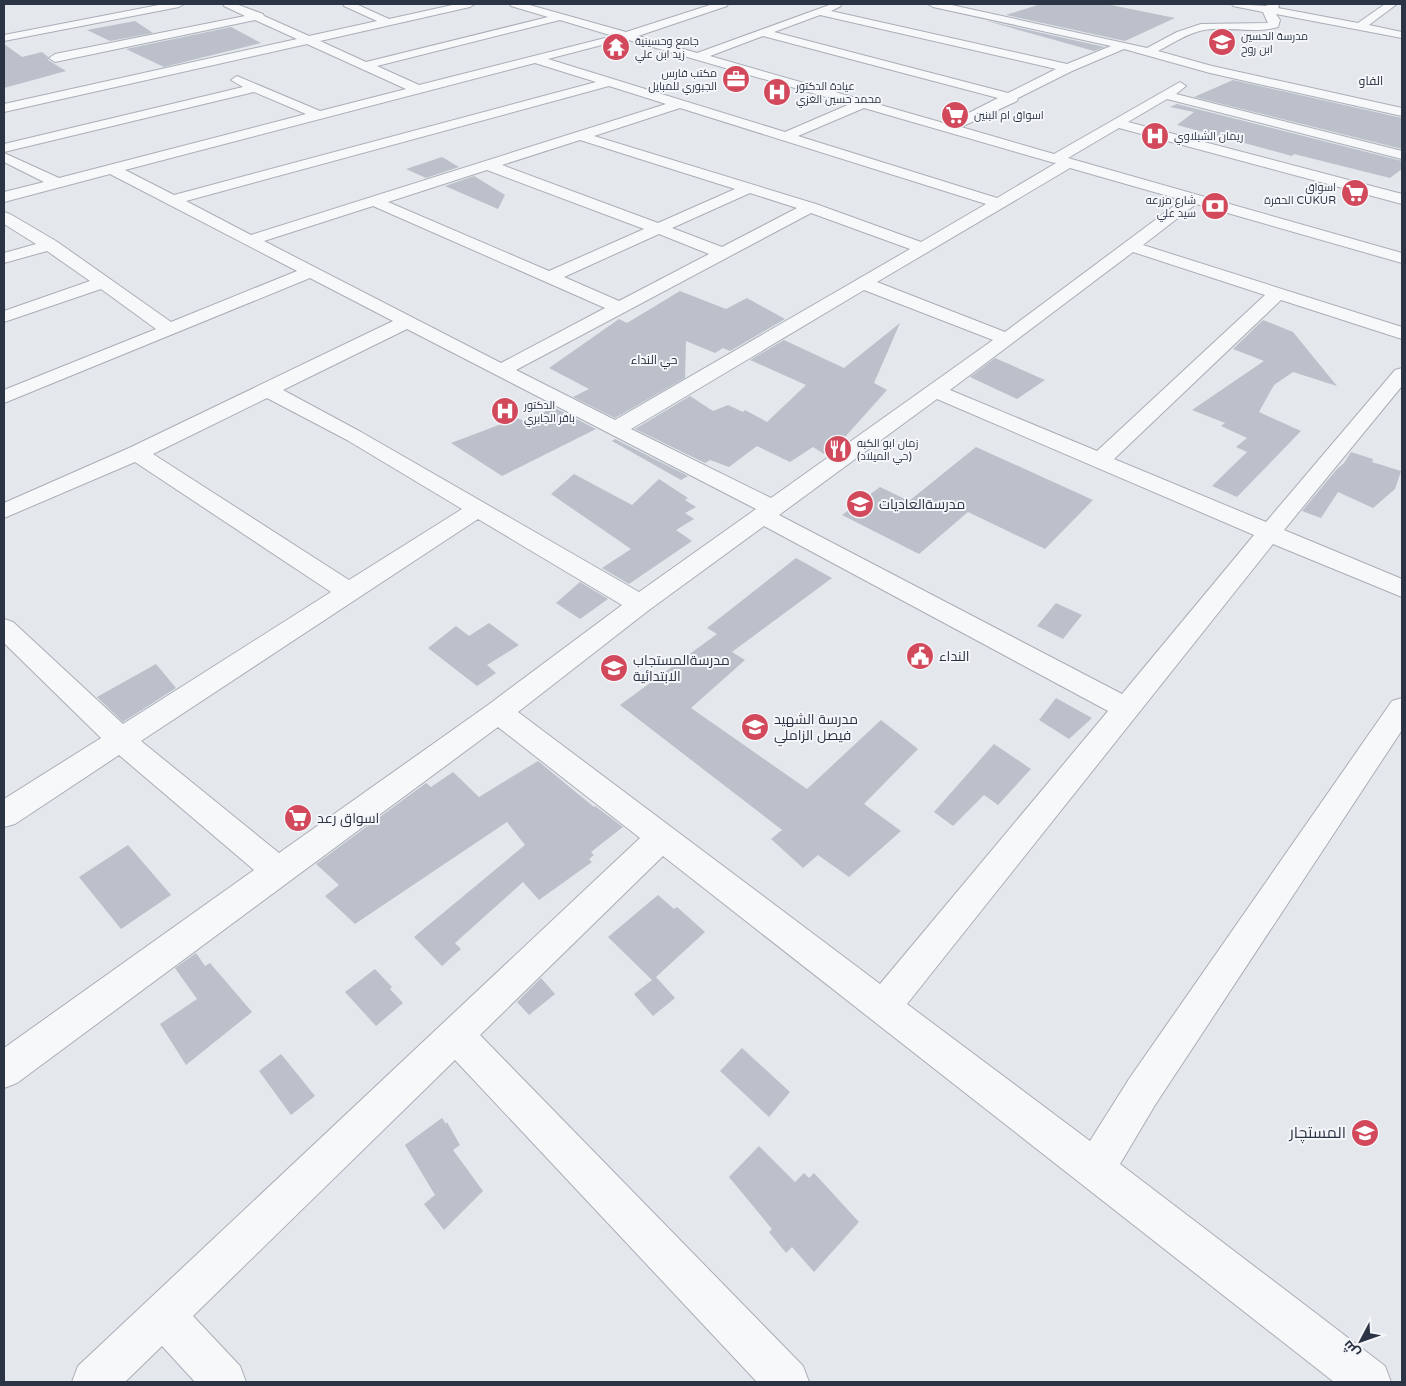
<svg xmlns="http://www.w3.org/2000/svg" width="1406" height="1386" font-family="'Varela Round',Cairo,sans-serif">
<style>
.building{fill:#bbc0ca}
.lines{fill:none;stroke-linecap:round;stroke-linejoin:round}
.minor-casing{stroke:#a9aeb7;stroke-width:2}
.minor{fill:#f7f8fa;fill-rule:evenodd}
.labels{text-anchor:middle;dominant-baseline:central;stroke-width:4;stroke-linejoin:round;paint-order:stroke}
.far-poi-label{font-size:11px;fill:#2b3445;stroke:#f4f6f9;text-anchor:start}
.far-neighbourhood-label{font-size:12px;fill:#1d2536;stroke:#f4f6f9}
.poi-label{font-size:14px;fill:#2b3445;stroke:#f4f6f9;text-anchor:start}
.near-poi-label{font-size:16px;fill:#2b3445;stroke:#f4f6f9;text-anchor:end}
</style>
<rect width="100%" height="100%" fill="#e4e7ec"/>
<g class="building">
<path d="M 1041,4 L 1106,4 L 1175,18 L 1125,41 L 1006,15 Z"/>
<path d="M 135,21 L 153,33 L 110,41 L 87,30 Z"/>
<path d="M 987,21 L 988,21 L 1105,47 L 1094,51 Z"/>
<path d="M 231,27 L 261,43 L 164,67 L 126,49 Z"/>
<path d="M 4,44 L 22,57 L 42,52 L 48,57 L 48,60 L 66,71 L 4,88 Z"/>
<path d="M 1233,80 L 1402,118 L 1402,149 L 1194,97 Z"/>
<path d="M 1177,104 L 1402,161 L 1402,169 L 1390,178 L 1294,154 L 1292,156 L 1177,125 L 1194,112 L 1170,107 Z"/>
<path d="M 442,157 L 459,167 L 426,178 L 406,169 Z"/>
<path d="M 474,176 L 505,195 L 498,209 L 445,186 Z"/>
<path d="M 680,291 L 726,309 L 747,298 L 785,319 L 730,351 L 723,348 L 715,353 L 686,341 L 685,378 L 615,418 L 573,397 L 589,389 L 549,368 L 619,319 L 627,323 Z"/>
<path d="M 1263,320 L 1293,332 L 1337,386 L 1293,372 L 1274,385 L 1259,412 L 1301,431 L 1237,497 L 1212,486 L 1247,452 L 1236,447 L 1247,438 L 1221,426 L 1225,423 L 1192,410 L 1264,361 L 1233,349 Z"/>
<path d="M 900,323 L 874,383 L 887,390 L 845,437 L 824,454 L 813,447 L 790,462 L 757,446 L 729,467 L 710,460 L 705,463 L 635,429 L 690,396 L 713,411 L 728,405 L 743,412 L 745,410 L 767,422 L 806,385 L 750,360 L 784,340 L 844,368 Z"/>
<path d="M 995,358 L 1045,380 L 1017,399 L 970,377 Z"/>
<path d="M 553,407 L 596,429 L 502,476 L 451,443 L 517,418 L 527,422 Z"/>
<path d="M 615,439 L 688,476 L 681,480 L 612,441 Z"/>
<path d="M 976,447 L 1093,500 L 1045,549 L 968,512 L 919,554 L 842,515 L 880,487 L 909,501 Z"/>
<path d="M 1351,452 L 1373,459 L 1372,462 L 1401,471 L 1395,489 L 1373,508 L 1338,492 L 1321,518 L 1302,511 L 1337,469 L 1344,463 Z"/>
<path d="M 574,474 L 632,505 L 659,479 L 688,498 L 685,500 L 696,507 L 685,513 L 694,519 L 676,530 L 692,541 L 629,584 L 602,568 L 631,549 L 551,494 Z"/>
<path d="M 796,558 L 832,578 L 732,652 L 745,660 L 691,708 L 807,789 L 881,720 L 918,749 L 864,804 L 901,831 L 849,877 L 818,855 L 803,868 L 771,839 L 782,830 L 620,705 L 717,634 L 707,628 Z"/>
<path d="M 580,582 L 608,599 L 580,619 L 556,603 Z"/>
<path d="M 1056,603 L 1082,615 L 1063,639 L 1037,626 Z"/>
<path d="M 489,623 L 519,645 L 487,665 L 496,673 L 477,686 L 428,648 L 456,626 L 469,636 Z"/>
<path d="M 156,664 L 176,688 L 123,722 L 97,697 Z"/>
<path d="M 1056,698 L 1092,718 L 1069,739 L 1039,720 Z"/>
<path d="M 994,744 L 1031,769 L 998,805 L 984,795 L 953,826 L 934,812 Z"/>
<path d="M 538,761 L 594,807 L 595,806 L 623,827 L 591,852 L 594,855 L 589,859 L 592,862 L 539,900 L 523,882 L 455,943 L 461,949 L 442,966 L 414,937 L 525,845 L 507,822 L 355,924 L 325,896 L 339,885 L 316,864 L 426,783 L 431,787 L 453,772 L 479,797 Z"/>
<path d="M 128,845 L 171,895 L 121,929 L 79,877 Z"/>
<path d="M 658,895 L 674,909 L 677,907 L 705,932 L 656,977 L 675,998 L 653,1016 L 634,994 L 652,980 L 608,937 Z"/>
<path d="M 196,953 L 205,966 L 210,963 L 252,1012 L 186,1065 L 160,1024 L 197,999 L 175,968 Z"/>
<path d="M 375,969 L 392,987 L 390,989 L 403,1003 L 376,1026 L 345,992 Z"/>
<path d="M 541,978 L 555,994 L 529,1015 L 517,1002 Z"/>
<path d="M 742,1048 L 790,1092 L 769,1117 L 720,1071 Z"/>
<path d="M 281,1054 L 315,1096 L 291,1115 L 259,1071 Z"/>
<path d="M 442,1118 L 446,1124 L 447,1122 L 460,1145 L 453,1150 L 483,1191 L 444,1230 L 424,1204 L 435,1195 L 405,1145 Z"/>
<path d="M 759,1146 L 795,1182 L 804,1173 L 809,1178 L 814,1173 L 859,1222 L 814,1272 L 792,1247 L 786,1253 L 769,1232 L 772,1229 L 729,1177 Z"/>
</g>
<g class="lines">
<g class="minor-casing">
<g id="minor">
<path d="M 164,4 L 184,4 L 179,7 L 4,41 L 4,35 Z"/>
<path d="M 223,4 L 236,4 L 263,14 L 264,16 L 309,36 L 377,21 L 344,6 L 343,4 L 356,4 L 389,19 L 457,4 L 475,4 L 470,7 L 320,41 L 366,62 L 548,17 L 511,6 L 510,4 L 526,4 L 626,32 L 713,4 L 728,4 L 727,6 L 638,36 L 697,53 L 832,4 L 840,4 L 841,6 L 831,11 L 1067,64 L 1111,46 L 933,7 L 928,4 L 947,4 L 1147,48 L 1177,32 L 1201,24 L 1268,23 L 1263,12 L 1233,6 L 1232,4 L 1266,6 L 1270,4 L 1278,4 L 1279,6 L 1278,8 L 1358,23 L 1385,4 L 1397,4 L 1369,25 L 1402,32 L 1402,38 L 1276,14 L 1280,20 L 1278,27 C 1253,34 1229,26 1204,30 C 1188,33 1173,43 1158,51 L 1212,66 L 1402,108 L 1402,116 L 1210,73 L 1124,49 L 1072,71 L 1018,98 L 1017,101 L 961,127 L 1054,154 L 1180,82 L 1186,86 L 1176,94 L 1402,151 L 1402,159 L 1167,99 L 1128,122 L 1402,194 L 1402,204 L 1119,128 L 1068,158 L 1402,253 L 1402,263 L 1196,204 L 1143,245 L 1402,327 L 1402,339 L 1281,300 L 1114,459 L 1266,522 L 1395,370 L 1402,368 L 1402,386 L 1284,530 L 1402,579 L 1402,597 L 1273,544 L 907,1004 L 1090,1141 L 1129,1079 L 1392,701 L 1402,698 L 1402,730 L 1155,1105 L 1120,1164 L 1385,1366 L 1391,1382 L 1334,1382 L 663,856 L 480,1035 L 803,1366 L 809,1382 L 757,1382 L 455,1060 L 193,1316 L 240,1366 L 246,1382 L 195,1382 L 162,1346 L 125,1382 L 72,1382 L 78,1366 L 640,838 L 498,727 L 17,1083 L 4,1088 L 4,1048 L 254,870 L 119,755 L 15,824 L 4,827 L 4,799 L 101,738 L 4,643 L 4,619 L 13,622 L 123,724 L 331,592 L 135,462 L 4,518 L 4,503 L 129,448 L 393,321 L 310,278 L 4,403 L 4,390 L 156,329 L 101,289 L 4,322 L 4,311 L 90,281 L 47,251 L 4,263 L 4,253 L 36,244 L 4,224 L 4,212 L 10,214 L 56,241 L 171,322 L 297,271 L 110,174 L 4,202 L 4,192 L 44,182 L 4,162 L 4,153 L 59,178 L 306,114 L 254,92 L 4,152 L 4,144 L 243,87 L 231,80 L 237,76 L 320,111 L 406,89 L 307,44 L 4,112 L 4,104 L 297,39 L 255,20 L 55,62 L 49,58 L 55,54 L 245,16 L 224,6 ZM 820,15 L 1056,69 L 1008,93 L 774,32 ZM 560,20 L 613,36 L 419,85 L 377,66 ZM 763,36 L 998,98 L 947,124 L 710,56 ZM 625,39 L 850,104 L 785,132 L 548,59 ZM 535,63 L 596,82 L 174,195 L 125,170 ZM 609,86 L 666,104 L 251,235 L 186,201 ZM 680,108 L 986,204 L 921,242 L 816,204 L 594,136 ZM 864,108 L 1051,162 L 1056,163 L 997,198 L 798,136 ZM 580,140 L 735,189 L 658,223 L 502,165 ZM 1070,168 L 1182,200 L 1005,332 L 877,282 ZM 487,170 L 644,229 L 549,271 L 388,202 ZM 750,193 L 797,208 L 722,247 L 672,228 ZM 373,206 L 605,308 L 501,363 L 264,241 ZM 811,213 L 910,249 L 615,420 L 516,370 ZM 659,234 L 709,254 L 619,301 L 564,277 ZM 1133,252 L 1265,295 L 1097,451 L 950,390 ZM 864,290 L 993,340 L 771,498 L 631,429 ZM 407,329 L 756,509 L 639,592 L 361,432 L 283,390 ZM 267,398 L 347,440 L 462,509 L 349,580 L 153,454 ZM 937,399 L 1254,535 L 1122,694 L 779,515 ZM 478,519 L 622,605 L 488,705 L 279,853 L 141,741 ZM 764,526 L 1108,711 L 880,984 L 518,712 L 649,610 Z"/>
</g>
</g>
<use href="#minor" class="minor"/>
</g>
<defs>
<g id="school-disc" transform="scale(1.4375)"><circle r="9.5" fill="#d1495b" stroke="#f4f6f9"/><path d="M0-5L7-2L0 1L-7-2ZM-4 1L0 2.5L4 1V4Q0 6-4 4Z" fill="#fff"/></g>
<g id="temple-disc" transform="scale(1.4375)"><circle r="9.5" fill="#d1495b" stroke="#f4f6f9"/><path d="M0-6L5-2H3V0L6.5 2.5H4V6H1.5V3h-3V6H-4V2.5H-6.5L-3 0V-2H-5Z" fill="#fff"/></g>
<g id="office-disc" transform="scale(1.4375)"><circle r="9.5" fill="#d1495b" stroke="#f4f6f9"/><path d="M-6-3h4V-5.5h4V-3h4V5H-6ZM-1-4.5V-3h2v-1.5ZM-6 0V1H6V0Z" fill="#fff"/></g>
<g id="hospital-disc" transform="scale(1.4375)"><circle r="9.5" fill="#d1495b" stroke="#f4f6f9"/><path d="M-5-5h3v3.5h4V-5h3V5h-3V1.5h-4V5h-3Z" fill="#fff"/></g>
<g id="supermarket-disc" transform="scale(1.4375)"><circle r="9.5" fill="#d1495b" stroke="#f4f6f9"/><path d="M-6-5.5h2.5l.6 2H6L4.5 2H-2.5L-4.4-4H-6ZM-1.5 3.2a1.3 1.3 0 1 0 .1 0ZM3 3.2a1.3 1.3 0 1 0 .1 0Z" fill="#fff"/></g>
<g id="bank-disc" transform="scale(1.4375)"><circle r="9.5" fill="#d1495b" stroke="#f4f6f9"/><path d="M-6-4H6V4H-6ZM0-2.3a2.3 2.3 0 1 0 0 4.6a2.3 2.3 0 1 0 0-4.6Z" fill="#fff"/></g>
<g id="restaurant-disc" transform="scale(1.4375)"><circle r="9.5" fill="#d1495b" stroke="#f4f6f9"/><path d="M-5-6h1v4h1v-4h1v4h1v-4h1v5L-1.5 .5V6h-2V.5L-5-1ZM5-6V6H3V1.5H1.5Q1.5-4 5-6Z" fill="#fff"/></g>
<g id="civic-disc" transform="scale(1.4375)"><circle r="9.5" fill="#d1495b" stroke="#f4f6f9"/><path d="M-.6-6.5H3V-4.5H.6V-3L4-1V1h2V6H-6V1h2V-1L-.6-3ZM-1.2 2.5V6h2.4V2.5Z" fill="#fff"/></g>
</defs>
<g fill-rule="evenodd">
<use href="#school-disc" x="1222" y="42"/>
<use href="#temple-disc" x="616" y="47"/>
<use href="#office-disc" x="736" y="79"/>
<use href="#hospital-disc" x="777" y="92"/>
<use href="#supermarket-disc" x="955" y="115"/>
<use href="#hospital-disc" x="1155" y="136"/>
<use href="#supermarket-disc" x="1355" y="193"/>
<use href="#bank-disc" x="1215" y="206"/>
<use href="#hospital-disc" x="505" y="411"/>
<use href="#restaurant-disc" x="838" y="449"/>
<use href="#school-disc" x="860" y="504"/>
<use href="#civic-disc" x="920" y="656"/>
<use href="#school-disc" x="614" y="668"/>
<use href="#school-disc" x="755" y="727"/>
<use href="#supermarket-disc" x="298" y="818"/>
<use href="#school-disc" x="1365" y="1133"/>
</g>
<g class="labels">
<g class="far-poi-label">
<text x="1241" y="36">مدرسة الحسين<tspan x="1241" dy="13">ابن روح</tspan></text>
<text x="635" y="41">جامع وحسينية<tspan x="635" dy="13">زيد ابن علي</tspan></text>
<text x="717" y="73" text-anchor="end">مكتب فارس<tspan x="717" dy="13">الجبوري للمبايل</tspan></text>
<text x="796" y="86">عيادة الدكتور<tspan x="796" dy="13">محمد حسين الغزي</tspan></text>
<text x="974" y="115">اسواق ام البنين</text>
<text x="1174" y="136">ريمان الشبلاوي</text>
<text x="1336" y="187" text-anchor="end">اسواق<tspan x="1336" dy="13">الحفرة CUKUR</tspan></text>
<text x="1196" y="200" text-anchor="end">شارع مزرعه<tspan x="1196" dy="13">سيد علي</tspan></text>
<text x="524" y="405">الدكتور<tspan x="524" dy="13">باقر الجابري</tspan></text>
<text x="857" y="443">زمان ابو الكبه<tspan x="857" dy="13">(حي الميلاد)</tspan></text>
</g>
<g class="far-neighbourhood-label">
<text x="1371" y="81">الفاو</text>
<text x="654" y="360">حي النداء</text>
</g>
<g class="poi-label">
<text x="879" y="504">مدرسةالعاديات</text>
<text x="939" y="656">النداء</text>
<text x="633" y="660">مدرسةالمستجاب<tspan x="633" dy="16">الابتدائية</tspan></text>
<text x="774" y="719">مدرسة الشهيد<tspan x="774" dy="16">فيصل الزاملي</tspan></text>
<text x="317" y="818">اسواق رعد</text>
</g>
<g class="near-poi-label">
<text x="1346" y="1133">المستچار</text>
</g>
</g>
<rect width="1406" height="1386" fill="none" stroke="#2b3445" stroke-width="10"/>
<g transform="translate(1361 1341) rotate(229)" stroke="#f4f6f9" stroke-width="4" paint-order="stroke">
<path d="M0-4L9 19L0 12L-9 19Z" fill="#2b3445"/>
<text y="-8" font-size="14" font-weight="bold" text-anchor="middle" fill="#2b3445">ش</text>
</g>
</svg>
